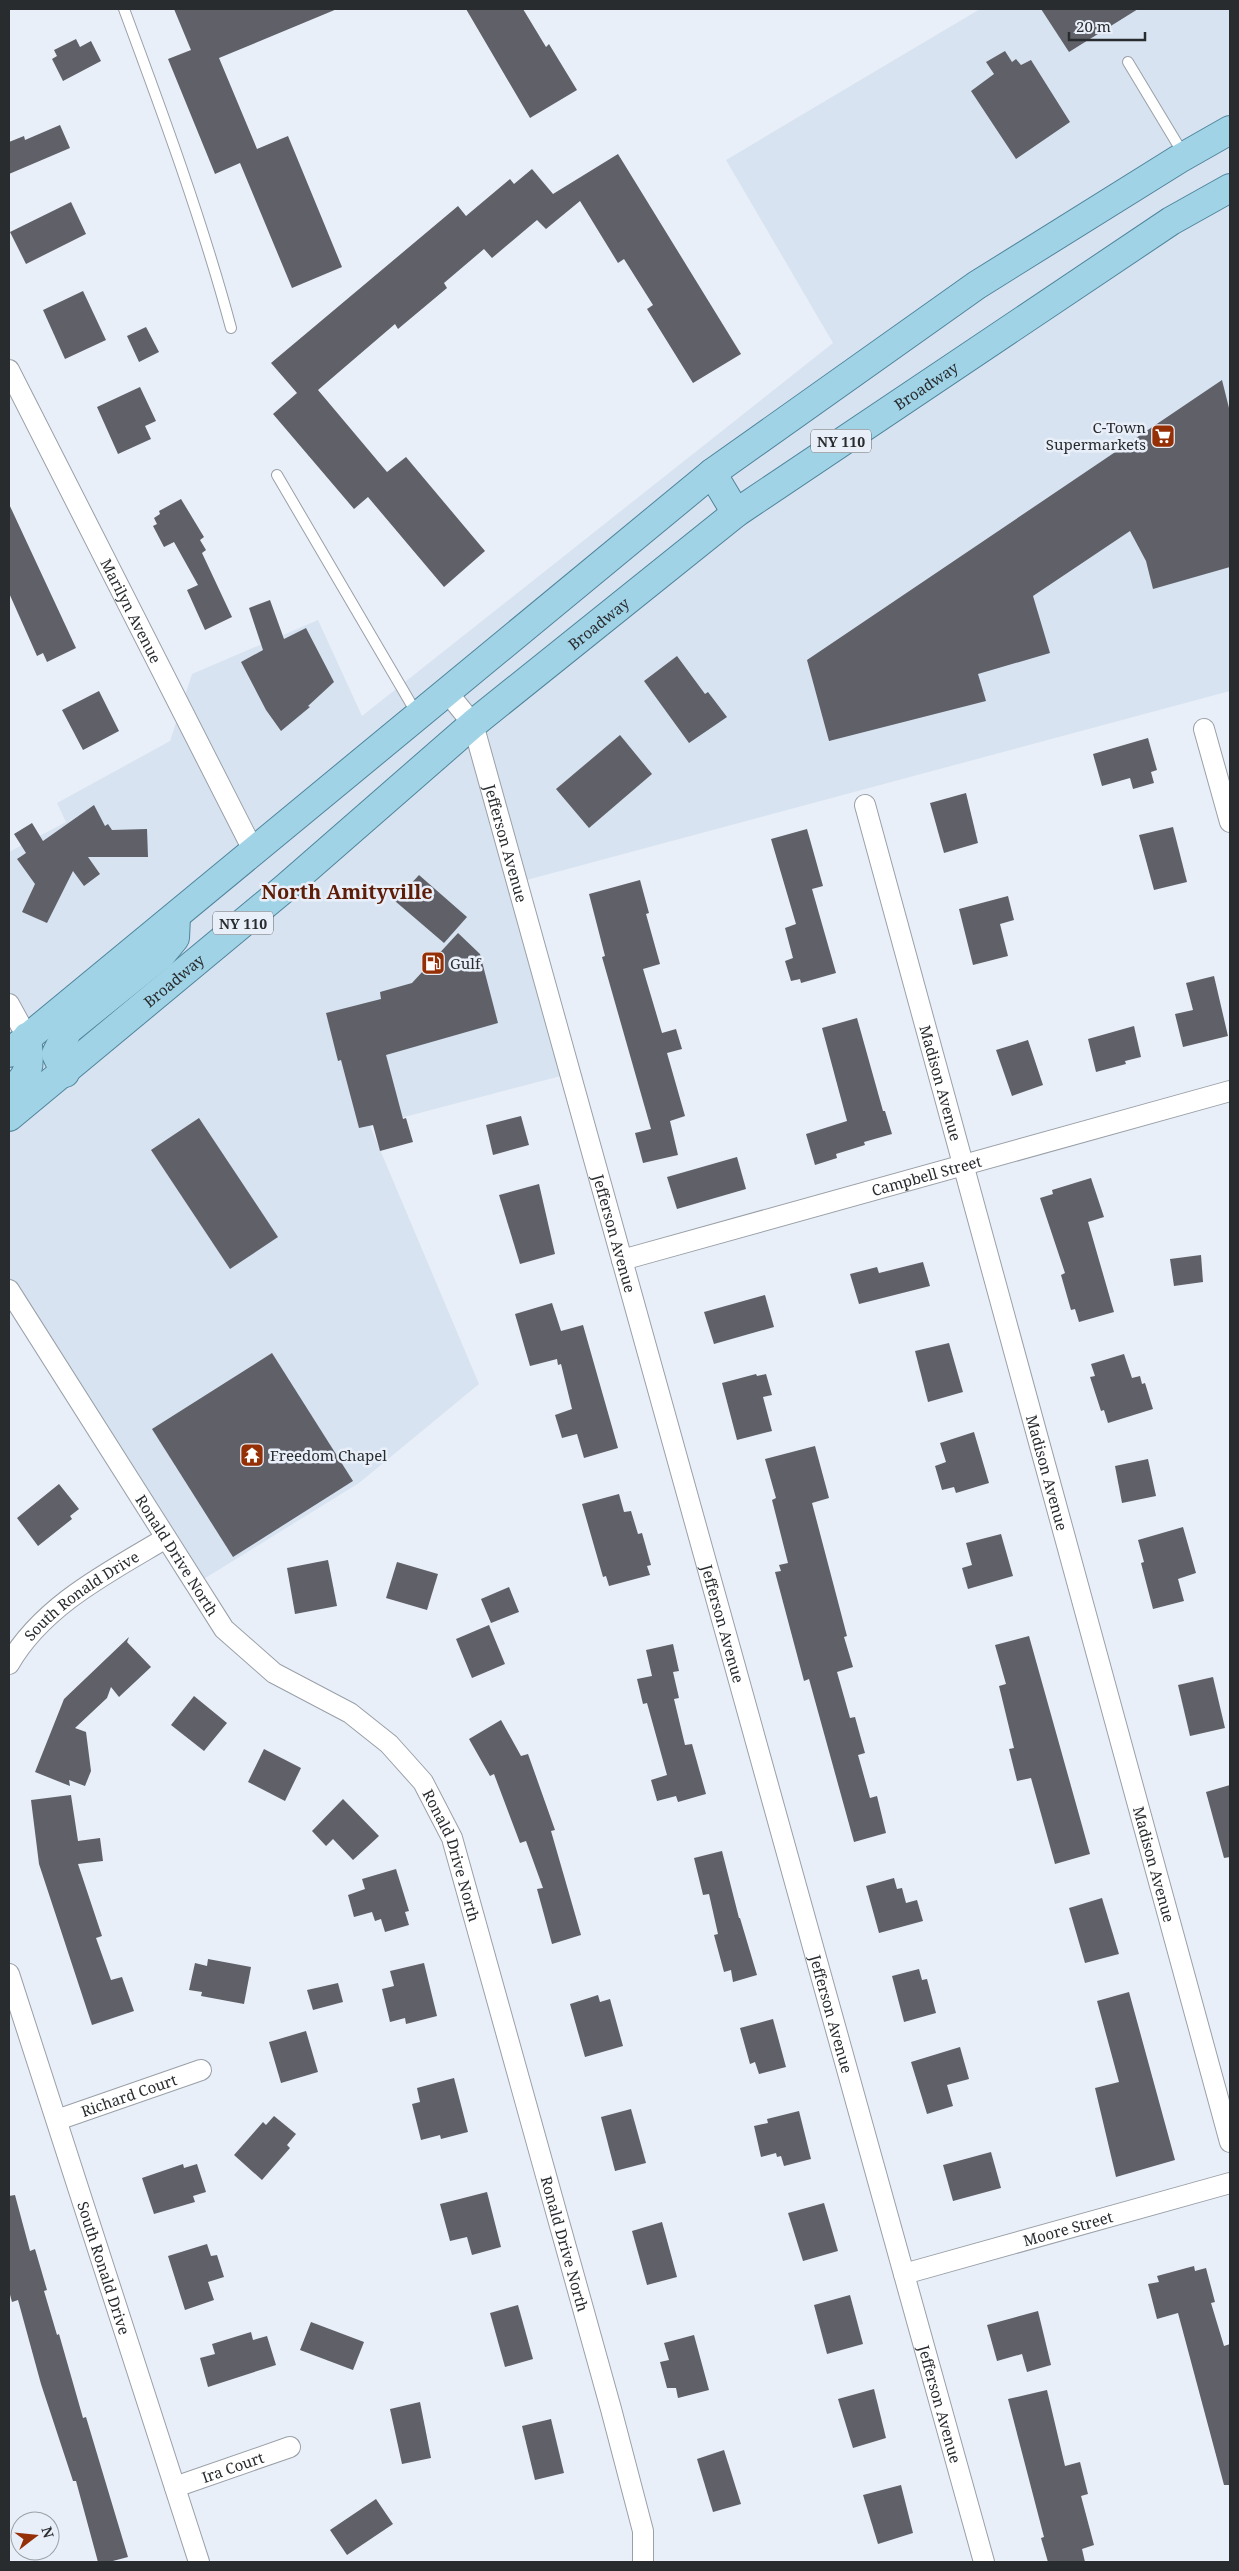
<svg xmlns="http://www.w3.org/2000/svg" width="1239" height="2571" font-family="'Noto Serif',serif">
<style>
.built{fill:#d7e3f1}
.building{fill:#5f6068}
.lines{fill:none;stroke-linecap:round;stroke-linejoin:round}
.lane-casing{stroke:#9aa0a8;stroke-width:12}
.street-casing{stroke:#9aa0a8;stroke-width:22}
.primary-casing{stroke:#4f859c;stroke-width:30}
.lane{stroke:#fff;stroke-width:10}
.street{stroke:#fff;stroke-width:20}
.primary{stroke:#a1d3e6;stroke-width:28}
.labels{text-anchor:middle;dominant-baseline:central;stroke-width:5;stroke-linejoin:round;paint-order:stroke}
.shield{fill:#e9eff8;stroke:#63666b;stroke-width:1}
.shield-label{font-size:14px;font-weight:bold;fill:#292c2f}
.street-label{font-size:15px;fill:#292c2f;stroke:#e9eff8}
.poi-label{font-size:15px;fill:#292c2f;stroke:#e9eff8;text-anchor:start}
.district-label{font-size:20px;font-weight:bold;fill:#5e1d07;stroke:#e9eff8}
</style>
<rect width="100%" height="100%" fill="#e9eff8"/>
<path class="built" d="M 980,9 L 1230,9 L 1230,691 L 508,885 L 561,1076 L 370,1126 L 479,1384 L 359,1483 L 186,1590 L 9,1311 L 9,852 L 66,822 L 57,803 L 170,741 L 192,674 L 318,620 L 362,716 L 833,343 L 726,160 Z"/>
<g class="building">
<path d="M 174,9 L 337,9 L 219,58 L 257,149 L 288,136 L 342,267 L 292,288 L 240,163 L 215,174 L 168,59 L 191,50 Z"/>
<path d="M 466,9 L 523,9 L 546,47 L 549,44 L 577,90 L 530,118 Z"/>
<path d="M 1041,9 L 1138,9 L 1069,52 Z"/>
<path d="M 76,39 L 80,47 L 91,41 L 101,61 L 63,81 L 52,59 L 57,56 L 54,50 Z"/>
<path d="M 1005,51 L 1012,62 L 1016,59 L 1021,65 L 1031,60 L 1070,122 L 1016,159 L 971,91 L 994,74 L 986,62 Z"/>
<path d="M 60,125 L 70,148 L 9,174 L 9,142 L 24,136 L 25,140 Z"/>
<path d="M 618,154 L 741,354 L 693,383 L 647,309 L 653,305 L 624,259 L 618,263 L 580,201 L 546,229 L 537,220 L 492,258 L 484,249 L 444,283 L 447,288 L 398,329 L 395,324 L 318,390 L 387,472 L 406,457 L 485,551 L 444,587 L 368,497 L 354,509 L 273,414 L 297,393 L 271,363 L 458,206 L 466,216 L 510,179 L 514,184 L 532,169 L 553,194 Z"/>
<path d="M 71,202 L 86,234 L 26,264 L 10,232 Z"/>
<path d="M 83,291 L 106,340 L 65,359 L 43,310 Z"/>
<path d="M 146,327 L 159,352 L 139,362 L 127,336 Z"/>
<path d="M 1222,380 L 1230,412 L 1230,567 L 1153,589 L 1146,561 L 1130,531 L 1033,596 L 1050,653 L 978,674 L 986,701 L 829,741 L 807,660 Z"/>
<path d="M 140,387 L 156,421 L 145,426 L 151,439 L 118,454 L 97,407 Z"/>
<path d="M 181,499 L 204,537 L 200,540 L 206,550 L 202,553 L 232,617 L 205,630 L 187,590 L 198,585 L 174,542 L 164,547 L 153,526 L 157,524 L 154,518 L 160,514 L 159,511 Z"/>
<path d="M 9,504 L 76,648 L 47,662 L 43,653 L 37,656 L 9,593 Z"/>
<path d="M 270,600 L 284,639 L 306,628 L 334,682 L 308,706 L 310,707 L 281,731 L 266,710 L 241,662 L 263,650 L 249,608 Z"/>
<path d="M 677,656 L 705,694 L 708,692 L 727,717 L 689,743 L 644,681 Z"/>
<path d="M 99,691 L 119,731 L 83,750 L 62,710 Z"/>
<path d="M 620,735 L 652,774 L 589,828 L 556,789 Z"/>
<path d="M 1148,738 L 1157,770 L 1151,772 L 1154,783 L 1133,789 L 1130,778 L 1102,786 L 1093,754 Z"/>
<path d="M 966,793 L 978,843 L 944,853 L 930,803 Z"/>
<path d="M 94,805 L 105,826 L 108,824 L 112,830 L 147,829 L 148,857 L 88,857 L 100,874 L 84,886 L 73,871 L 47,923 L 22,912 L 35,884 L 17,859 L 26,853 L 14,834 L 32,823 L 43,841 Z"/>
<path d="M 1173,827 L 1187,882 L 1154,890 L 1139,835 Z"/>
<path d="M 807,829 L 823,886 L 812,889 L 836,973 L 801,983 L 800,979 L 791,981 L 785,961 L 793,958 L 785,928 L 796,924 L 771,839 Z"/>
<path d="M 419,875 L 467,917 L 444,943 L 395,901 Z"/>
<path d="M 640,880 L 649,913 L 646,914 L 660,964 L 643,969 L 662,1033 L 676,1029 L 682,1049 L 667,1053 L 685,1116 L 670,1121 L 678,1155 L 643,1163 L 635,1133 L 651,1129 L 602,957 L 605,956 L 589,894 Z"/>
<path d="M 1008,896 L 1014,920 L 1000,924 L 1008,956 L 973,965 L 959,909 Z"/>
<path d="M 458,933 L 480,954 L 498,1023 L 386,1055 L 403,1119 L 406,1118 L 413,1142 L 380,1151 L 373,1125 L 359,1128 L 341,1060 L 338,1061 L 326,1013 L 381,999 L 380,992 L 412,983 Z"/>
<path d="M 1214,976 L 1228,1036 L 1183,1047 L 1175,1014 L 1193,1010 L 1186,983 Z"/>
<path d="M 857,1018 L 883,1111 L 885,1111 L 892,1134 L 864,1142 L 865,1145 L 836,1154 L 837,1158 L 815,1165 L 806,1134 L 847,1121 L 822,1028 Z"/>
<path d="M 1134,1026 L 1141,1057 L 1125,1061 L 1126,1064 L 1096,1072 L 1088,1039 Z"/>
<path d="M 1028,1040 L 1043,1085 L 1012,1096 L 996,1050 Z"/>
<path d="M 521,1116 L 529,1145 L 493,1155 L 486,1125 Z"/>
<path d="M 199,1118 L 278,1237 L 230,1269 L 151,1150 Z"/>
<path d="M 737,1157 L 746,1189 L 677,1209 L 667,1177 Z"/>
<path d="M 1091,1178 L 1104,1217 L 1088,1222 L 1114,1312 L 1079,1322 L 1075,1309 L 1071,1310 L 1061,1275 L 1065,1273 L 1040,1198 L 1053,1194 L 1052,1190 Z"/>
<path d="M 539,1184 L 555,1254 L 520,1264 L 499,1195 Z"/>
<path d="M 1201,1255 L 1203,1282 L 1174,1286 L 1170,1259 Z"/>
<path d="M 923,1262 L 930,1286 L 859,1304 L 850,1274 L 877,1267 L 879,1273 Z"/>
<path d="M 765,1295 L 774,1327 L 714,1344 L 704,1312 Z"/>
<path d="M 552,1303 L 561,1331 L 583,1325 L 618,1448 L 584,1458 L 577,1434 L 562,1438 L 555,1415 L 572,1409 L 561,1364 L 558,1365 L 557,1359 L 530,1366 L 515,1314 Z"/>
<path d="M 949,1343 L 963,1392 L 928,1402 L 915,1351 Z"/>
<path d="M 272,1353 L 353,1481 L 233,1557 L 152,1429 Z"/>
<path d="M 1124,1354 L 1132,1378 L 1140,1376 L 1142,1384 L 1145,1383 L 1153,1409 L 1108,1423 L 1104,1410 L 1101,1411 L 1090,1377 L 1095,1376 L 1091,1364 Z"/>
<path d="M 756,1374 L 757,1376 L 766,1374 L 772,1395 L 763,1397 L 772,1431 L 737,1440 L 722,1383 Z"/>
<path d="M 974,1432 L 989,1483 L 956,1493 L 954,1487 L 942,1490 L 935,1466 L 946,1462 L 940,1443 Z"/>
<path d="M 815,1446 L 829,1498 L 812,1503 L 847,1636 L 844,1637 L 853,1667 L 837,1672 L 850,1718 L 855,1717 L 865,1753 L 858,1755 L 870,1798 L 877,1796 L 886,1833 L 854,1842 L 809,1679 L 804,1681 L 775,1572 L 781,1571 L 779,1565 L 788,1563 L 772,1500 L 776,1498 L 765,1459 Z"/>
<path d="M 1148,1459 L 1156,1496 L 1122,1503 L 1115,1466 Z"/>
<path d="M 59,1484 L 79,1509 L 70,1516 L 72,1519 L 38,1546 L 17,1518 Z"/>
<path d="M 619,1494 L 624,1512 L 631,1511 L 638,1534 L 642,1533 L 651,1565 L 647,1566 L 650,1575 L 609,1586 L 606,1576 L 603,1577 L 582,1504 Z"/>
<path d="M 1183,1527 L 1196,1573 L 1178,1579 L 1184,1601 L 1153,1609 L 1141,1563 L 1144,1562 L 1138,1540 Z"/>
<path d="M 1001,1534 L 1013,1576 L 968,1589 L 962,1568 L 972,1565 L 966,1543 Z"/>
<path d="M 328,1560 L 337,1606 L 295,1614 L 287,1568 Z"/>
<path d="M 397,1562 L 438,1574 L 427,1610 L 386,1598 Z"/>
<path d="M 509,1587 L 519,1612 L 491,1623 L 481,1599 Z"/>
<path d="M 489,1625 L 505,1664 L 472,1678 L 456,1639 Z"/>
<path d="M 1029,1636 L 1090,1854 L 1055,1864 L 1031,1778 L 1017,1781 L 1009,1749 L 1014,1748 L 999,1686 L 1006,1684 L 995,1645 Z"/>
<path d="M 129,1637 L 127,1642 L 151,1667 L 119,1697 L 111,1687 L 107,1698 L 75,1728 L 86,1732 L 91,1771 L 85,1786 L 69,1780 L 70,1786 L 35,1772 L 64,1699 Z"/>
<path d="M 673,1644 L 679,1671 L 673,1672 L 679,1698 L 674,1699 L 685,1745 L 692,1744 L 706,1794 L 678,1802 L 676,1796 L 657,1801 L 651,1780 L 667,1775 L 647,1703 L 643,1704 L 637,1679 L 652,1676 L 646,1650 Z"/>
<path d="M 1213,1677 L 1225,1728 L 1190,1736 L 1178,1685 Z"/>
<path d="M 194,1696 L 227,1723 L 204,1751 L 171,1725 Z"/>
<path d="M 501,1720 L 521,1756 L 528,1754 L 555,1830 L 551,1831 L 581,1935 L 552,1944 L 537,1889 L 543,1888 L 526,1841 L 520,1843 L 494,1774 L 490,1776 L 469,1739 Z"/>
<path d="M 264,1749 L 301,1768 L 285,1801 L 248,1782 Z"/>
<path d="M 1230,1785 L 1230,1857 L 1224,1858 L 1206,1792 Z"/>
<path d="M 71,1795 L 78,1841 L 100,1838 L 103,1861 L 78,1864 L 102,1936 L 96,1938 L 111,1980 L 122,1977 L 134,2011 L 92,2025 L 39,1864 L 31,1800 Z"/>
<path d="M 343,1799 L 379,1836 L 353,1860 L 333,1839 L 326,1846 L 312,1831 Z"/>
<path d="M 722,1851 L 739,1918 L 740,1918 L 757,1975 L 733,1982 L 731,1970 L 724,1972 L 714,1935 L 718,1934 L 709,1894 L 703,1895 L 694,1858 Z"/>
<path d="M 396,1869 L 409,1911 L 405,1912 L 409,1925 L 385,1932 L 381,1919 L 375,1921 L 372,1912 L 354,1917 L 348,1895 L 365,1889 L 362,1879 Z"/>
<path d="M 894,1878 L 897,1889 L 902,1888 L 906,1903 L 917,1900 L 923,1921 L 879,1933 L 866,1886 Z"/>
<path d="M 1102,1898 L 1119,1954 L 1085,1963 L 1069,1908 Z"/>
<path d="M 208,1959 L 251,1967 L 244,2004 L 201,1996 L 202,1992 L 189,1990 L 195,1963 L 207,1966 Z"/>
<path d="M 424,1963 L 437,2016 L 406,2024 L 405,2018 L 390,2022 L 382,1989 L 394,1986 L 390,1971 Z"/>
<path d="M 919,1969 L 922,1980 L 927,1979 L 936,2013 L 904,2022 L 892,1976 Z"/>
<path d="M 338,1983 L 343,2002 L 313,2010 L 307,1990 Z"/>
<path d="M 1129,1992 L 1175,2160 L 1116,2177 L 1095,2088 L 1119,2082 L 1097,2001 Z"/>
<path d="M 598,1995 L 600,2002 L 610,1999 L 623,2046 L 585,2057 L 570,2004 Z"/>
<path d="M 773,2019 L 786,2067 L 759,2074 L 755,2062 L 750,2064 L 740,2028 Z"/>
<path d="M 306,2031 L 318,2072 L 281,2083 L 269,2042 Z"/>
<path d="M 960,2047 L 969,2079 L 947,2085 L 953,2106 L 927,2114 L 911,2062 Z"/>
<path d="M 454,2078 L 468,2132 L 441,2139 L 440,2135 L 421,2140 L 412,2104 L 420,2102 L 417,2088 Z"/>
<path d="M 631,2109 L 646,2163 L 615,2171 L 601,2117 Z"/>
<path d="M 799,2111 L 811,2159 L 784,2166 L 781,2156 L 777,2157 L 776,2153 L 761,2157 L 754,2126 L 768,2123 L 767,2119 Z"/>
<path d="M 274,2116 L 296,2134 L 287,2145 L 290,2148 L 262,2180 L 234,2155 L 263,2122 L 266,2125 Z"/>
<path d="M 991,2152 L 1001,2188 L 953,2201 L 943,2165 Z"/>
<path d="M 183,2164 L 184,2168 L 197,2164 L 206,2192 L 193,2196 L 195,2202 L 154,2214 L 142,2178 Z"/>
<path d="M 487,2192 L 501,2247 L 472,2255 L 467,2237 L 450,2241 L 440,2204 Z"/>
<path d="M 15,2195 L 30,2251 L 35,2249 L 47,2290 L 44,2291 L 57,2335 L 59,2334 L 83,2418 L 86,2417 L 128,2557 L 109,2562 L 98,2562 L 76,2481 L 73,2481 L 41,2384 L 18,2300 L 12,2302 L 9,2291 L 9,2196 Z"/>
<path d="M 824,2203 L 838,2251 L 803,2261 L 788,2213 Z"/>
<path d="M 662,2222 L 677,2277 L 647,2285 L 632,2231 Z"/>
<path d="M 207,2244 L 211,2256 L 217,2255 L 224,2277 L 208,2282 L 214,2300 L 185,2310 L 168,2256 Z"/>
<path d="M 1194,2266 L 1195,2271 L 1206,2268 L 1215,2302 L 1211,2303 L 1224,2346 L 1230,2344 L 1230,2485 L 1224,2485 L 1178,2313 L 1157,2319 L 1148,2284 L 1159,2282 L 1157,2276 Z"/>
<path d="M 850,2295 L 863,2344 L 827,2354 L 814,2305 Z"/>
<path d="M 518,2305 L 533,2359 L 505,2367 L 490,2313 Z"/>
<path d="M 1038,2311 L 1051,2365 L 1027,2372 L 1022,2354 L 997,2361 L 987,2325 Z"/>
<path d="M 311,2322 L 364,2342 L 353,2370 L 300,2350 Z"/>
<path d="M 251,2332 L 253,2340 L 267,2336 L 276,2365 L 208,2387 L 200,2358 L 215,2354 L 212,2344 Z"/>
<path d="M 694,2335 L 709,2390 L 678,2398 L 676,2388 L 667,2388 L 660,2362 L 669,2360 L 664,2343 Z"/>
<path d="M 874,2389 L 886,2438 L 853,2448 L 838,2399 Z"/>
<path d="M 1047,2390 L 1065,2466 L 1080,2462 L 1088,2494 L 1081,2496 L 1094,2545 L 1082,2549 L 1085,2562 L 1048,2562 L 1041,2538 L 1044,2537 L 1008,2399 Z"/>
<path d="M 420,2402 L 431,2458 L 402,2464 L 390,2409 Z"/>
<path d="M 551,2419 L 564,2473 L 535,2480 L 522,2426 Z"/>
<path d="M 724,2450 L 741,2504 L 713,2512 L 697,2459 Z"/>
<path d="M 901,2485 L 913,2533 L 878,2544 L 863,2495 Z"/>
<path d="M 376,2499 L 393,2524 L 347,2555 L 330,2530 Z"/>
</g>
<g class="lines">
<g class="lane-casing">
<g id="lane">
<path d="M 124,9 C 163,114 202,220 231,328"/>
<path d="M 1128,62 L 1184,155"/>
<path d="M 277,475 L 417,714"/>
</g>
</g>
<g class="street-casing">
<g id="street">
<path id="s1" d="M 9,370 L 254,852"/>
<path id="s2" d="M 447,692 L 473,724 L 984,2562"/>
<path d="M 1204,729 L 1230,822"/>
<path id="s3" d="M 865,805 L 1230,2142"/>
<path d="M 9,1004 L 27,1037"/>
<path id="s4" d="M 622,1260 L 1230,1091"/>
<path id="s5" d="M 9,1290 L 224,1629 L 274,1673 L 350,1713 L 389,1744 L 423,1782 L 452,1838 L 611,2409 L 643,2531 L 643,2562"/>
<path id="s6" d="M 9,1664 C 43,1605 109,1572 166,1538"/>
<path id="s7" d="M 9,1974 L 199,2562"/>
<path id="s8" d="M 57,2120 L 201,2070"/>
<path id="s9" d="M 904,2274 L 1230,2183"/>
<path id="s10" d="M 175,2487 L 290,2447"/>
</g>
</g>
<g class="primary-casing">
<g id="primary">
<path d="M 712,473 L 736,513"/>
<path d="M 9,1053 L 712,473 L 977,285 L 1179,159 L 1230,130"/>
<path d="M 65,1073 L 56,1054 L 68,1030 L 161,955 L 175,938 L 176,917"/>
<path d="M 9,1093 C 32,1073 30,1066 27,1037"/>
<path id="s11" d="M 9,1117 L 285,888 L 473,724 L 736,513 L 1171,221 L 1230,188"/>
</g>
</g>
<use href="#lane" class="lane"/>
<use href="#street" class="street"/>
<use href="#primary" class="primary"/>
</g>
<defs>
<g id="supermarket-square" transform="scale(1.25)"><rect x="-9" y="-9" width="18" height="18" rx="4" fill="#952f06" stroke="#e9eff8"/><path d="M-6-5.5h2.5l.6 2H6L4.5 2H-2.5L-4.4-4H-6ZM-1.5 3.2a1.3 1.3 0 1 0 .1 0ZM3 3.2a1.3 1.3 0 1 0 .1 0Z" fill="#fff"/></g>
<g id="fuel-square" transform="scale(1.25)"><rect x="-9" y="-9" width="18" height="18" rx="4" fill="#952f06" stroke="#e9eff8"/><path d="M-5.5-6h7V0h2V4h1.3V-2.5L3-4.5l.8-.8L6-3V5H2.5V1h-1V6h-7ZM-4.2-4.7v3.2H.2V-4.7Z" fill="#fff"/></g>
<g id="temple-square" transform="scale(1.25)"><rect x="-9" y="-9" width="18" height="18" rx="4" fill="#952f06" stroke="#e9eff8"/><path d="M0-6L5-2H3V0L6.5 2.5H4V6H1.5V3h-3V6H-4V2.5H-6.5L-3 0V-2H-5Z" fill="#fff"/></g>
</defs>
<g fill-rule="evenodd">
<use href="#supermarket-square" x="1163" y="436"/>
<use href="#fuel-square" x="433" y="963"/>
<use href="#temple-square" x="252" y="1455"/>
</g>
<g class="labels">
<g class="shield">
<rect x="811" y="429.5" width="60" height="23" rx="4"/>
<rect x="213" y="911.5" width="60" height="23" rx="4"/>
</g>
<g class="shield-label">
<text x="841" y="441">NY 110</text>
<text x="243" y="923">NY 110</text>
</g>
<g class="street-label">
<text stroke="none"><textPath href="#s11" startOffset="1174">Broadway</textPath></text>
<text stroke="none"><textPath href="#s1" startOffset="270">Marilyn Avenue</textPath></text>
<text stroke="none"><textPath href="#s11" startOffset="769">Broadway</textPath></text>
<text stroke="none"><textPath href="#s2" startOffset="165">Jefferson Avenue</textPath></text>
<text stroke="none"><textPath href="#s11" startOffset="214">Broadway</textPath></text>
<text stroke="none"><textPath href="#s3" startOffset="288">Madison Avenue</textPath></text>
<text stroke="none"><textPath href="#s4" startOffset="316">Campbell Street</textPath></text>
<text stroke="none"><textPath href="#s2" startOffset="570">Jefferson Avenue</textPath></text>
<text stroke="none"><textPath href="#s3" startOffset="692">Madison Avenue</textPath></text>
<text stroke="none"><textPath href="#s5" startOffset="314">Ronald Drive North</textPath></text>
<text stroke="none"><textPath href="#s6" startOffset="101">South Ronald Drive</textPath></text>
<text stroke="none"><textPath href="#s2" startOffset="975">Jefferson Avenue</textPath></text>
<text stroke="none"><textPath href="#s5" startOffset="734">Ronald Drive North</textPath></text>
<text stroke="none"><textPath href="#s3" startOffset="1098">Madison Avenue</textPath></text>
<text stroke="none"><textPath href="#s2" startOffset="1380">Jefferson Avenue</textPath></text>
<text stroke="none"><textPath href="#s8" startOffset="76">Richard Court</textPath></text>
<text stroke="none"><textPath href="#s9" startOffset="170">Moore Street</textPath></text>
<text stroke="none"><textPath href="#s5" startOffset="1139">Ronald Drive North</textPath></text>
<text stroke="none"><textPath href="#s7" startOffset="309">South Ronald Drive</textPath></text>
<text stroke="none"><textPath href="#s2" startOffset="1785">Jefferson Avenue</textPath></text>
<text stroke="none"><textPath href="#s10" startOffset="61">Ira Court</textPath></text>
</g>
<g class="poi-label">
<text x="1146" y="427" text-anchor="end">C‑Town<tspan x="1146" dy="17">Supermarkets</tspan></text>
<text x="450" y="963">Gulf</text>
<text x="270" y="1455">Freedom Chapel</text>
</g>
<g class="district-label">
<text x="347" y="891">North Amityville</text>
</g>
</g>
<rect width="1239" height="2571" fill="none" stroke="#292c2f" stroke-width="20"/>
<g transform="translate(35 2536) rotate(74)"><circle r="24" fill="#e9eff8" stroke="#9ca1a8"/>
<path d="M0-4L9 19L0 12L-9 19Z" fill="#952f06"/>
<text y="-8" font-size="14" font-weight="bold" text-anchor="middle" fill="#292c2f">N</text>
</g>
<path d="M1069 32v8h76v-8" fill="none" stroke="#292c2f" stroke-width="2.5"/>
<text x="1076" y="32" font-size="15" fill="#292c2f" stroke="#e9eff8" stroke-width="4" paint-order="stroke">20 m</text>
</svg>
